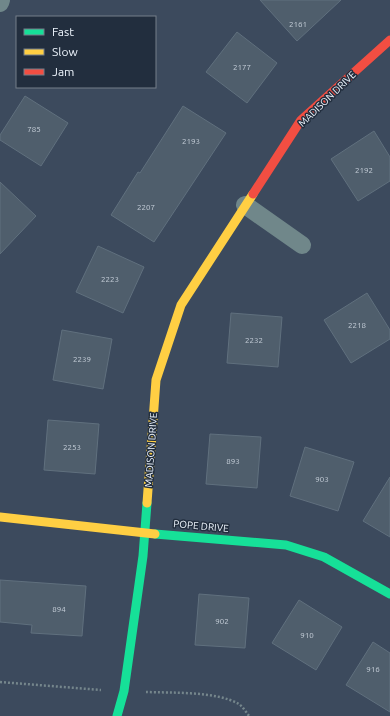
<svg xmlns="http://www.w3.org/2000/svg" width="390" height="716" font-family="Ubuntu,sans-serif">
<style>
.building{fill:#4f5e6c;stroke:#60707e}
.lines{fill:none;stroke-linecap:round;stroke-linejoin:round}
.path{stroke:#75868c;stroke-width:2.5;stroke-dasharray:2 2;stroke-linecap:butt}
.street{stroke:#70878a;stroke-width:18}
.fast{stroke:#16e098;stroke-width:9}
.slow{stroke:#ffcf43;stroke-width:9}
.jam{stroke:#f24e42;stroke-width:9}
.labels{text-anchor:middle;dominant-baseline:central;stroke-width:3;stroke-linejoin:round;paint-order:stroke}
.number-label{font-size:8px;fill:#c6cfd9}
.street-label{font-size:10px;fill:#eef5fd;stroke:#222e3e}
</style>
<rect width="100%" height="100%" fill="#3c4a5d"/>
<g class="building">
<path d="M 260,0 L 341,0 L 297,41 Z"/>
<path d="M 237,32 L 277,63 L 247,103 L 206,72 Z"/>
<path d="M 25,96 L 68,123 L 41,166 L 0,140 L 0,135 Z"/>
<path d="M 183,106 L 226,133 L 154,242 L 111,215 L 138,172 L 140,173 Z"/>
<path d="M 374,131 L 390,157 L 390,181 L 358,201 L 331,159 Z"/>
<path d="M 0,182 L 36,216 L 0,254 Z"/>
<path d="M 98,246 L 144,267 L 123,313 L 76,292 Z"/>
<path d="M 367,293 L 390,330 L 390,339 L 351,363 L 324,320 Z"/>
<path d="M 231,313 L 282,317 L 278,367 L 227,363 Z"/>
<path d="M 62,330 L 112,339 L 103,389 L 53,380 Z"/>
<path d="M 48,420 L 99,424 L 95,474 L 44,470 Z"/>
<path d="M 210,434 L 261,437 L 257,488 L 206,484 Z"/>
<path d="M 305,447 L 354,462 L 338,511 L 290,496 Z"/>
<path d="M 390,477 L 390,537 L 363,521 Z"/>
<path d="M 0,580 L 86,586 L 82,636 L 31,633 L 32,625 L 0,622 Z"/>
<path d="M 199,594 L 249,598 L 245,648 L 195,645 Z"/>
<path d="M 299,600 L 342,627 L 316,670 L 272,643 Z"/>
<path d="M 373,642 L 390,653 L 390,712 L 346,685 Z"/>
</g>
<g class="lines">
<g class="path">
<path d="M 0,682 L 101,690"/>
<path d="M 146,692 C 172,693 216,691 239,704 C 243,707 246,712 249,716"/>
</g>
<g class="street">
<path d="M 0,3 L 1,0"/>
<path d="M 245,205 L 302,245"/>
</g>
<g class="fast">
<path d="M 155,534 L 286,545 L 324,557 L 390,594"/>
<path d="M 117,716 L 124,691 L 143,556 L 147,503"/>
</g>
<g class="slow">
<path d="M 147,503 L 156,380 L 181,305 L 253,194"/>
<path d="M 0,517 L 155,534"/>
</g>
<path class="jam" d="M 253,194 L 301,120 L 390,40"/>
</g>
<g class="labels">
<g class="number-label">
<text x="298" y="24">2161</text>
<text x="242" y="67">2177</text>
<text x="34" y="129">785</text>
<text x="191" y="141">2193</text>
<text x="364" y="170">2192</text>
<text x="146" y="207">2207</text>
<text x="110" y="279">2223</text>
<text x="357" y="325">2218</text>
<text x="254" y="340">2232</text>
<text x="82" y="359">2239</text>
<text x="72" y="447">2253</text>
<text x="233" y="461">893</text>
<text x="322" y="479">903</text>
<text x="59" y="609">894</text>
<text x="222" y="621">902</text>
<text x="307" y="635">910</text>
<text x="373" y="669">916</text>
</g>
<g class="street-label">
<text transform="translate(327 99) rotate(-44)">MADISON DRIVE</text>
<text transform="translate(151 450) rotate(-86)">MADISON DRIVE</text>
<text transform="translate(201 526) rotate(5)">POPE DRIVE</text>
</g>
</g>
<rect x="16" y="16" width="140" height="72" fill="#222e3e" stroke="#747e8a"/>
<rect x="24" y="29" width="20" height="6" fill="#16e098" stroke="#747e8a"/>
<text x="52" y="36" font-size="12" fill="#eef5fd">Fast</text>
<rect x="24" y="49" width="20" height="6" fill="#ffcf43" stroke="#747e8a"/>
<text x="52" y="56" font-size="12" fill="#eef5fd">Slow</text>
<rect x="24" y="69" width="20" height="6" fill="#f24e42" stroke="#747e8a"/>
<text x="52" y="76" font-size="12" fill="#eef5fd">Jam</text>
</svg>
